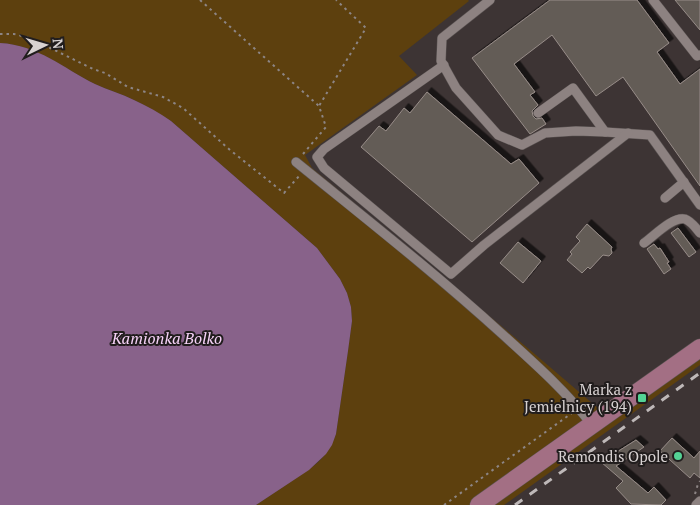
<svg xmlns="http://www.w3.org/2000/svg" width="700" height="505" font-family="'PT Serif',serif">
<style>
.green{fill:#5d400e}
.water{fill:#88628a}
.building{fill:#645b57;stroke:#978d88;filter:url(#shadow)}
.lines{fill:none;stroke-linecap:round;stroke-linejoin:round}
.minor-casing{stroke:#5a5352;stroke-width:10}
.major-casing{stroke:#5a5352;stroke-width:19}
.path{stroke:#8d8585;stroke-width:2;stroke-dasharray:2.5 4;stroke-linecap:butt}
.minor{stroke:#8d8281;stroke-width:9}
.major{stroke:#a36f84;stroke-width:18}
.rail{stroke:#beb8b8;stroke-width:3;stroke-dasharray:9 9;stroke-linecap:butt}
.poi-dot{fill:#54d395;stroke:#211d1d;stroke-width:2}
.labels{text-anchor:middle;dominant-baseline:central;stroke-width:4;stroke-linejoin:round;paint-order:stroke}
.poi-label{font-size:15px;fill:#d8d2d2;stroke:#211d1d;text-anchor:end}
.water-label{font-size:16px;font-style:italic;fill:#f7d3f8;stroke:#211d1d}
</style>
<defs>
<filter id="shadow"><feDropShadow dx="4.5" dy="-4.5" stdDeviation="0" flood-color="#0009"/></filter>
</defs>
<rect width="100%" height="100%" fill="#3d3434"/>
<path class="green" d="M 0,0 L 468,0 L 469,1 L 399,56 L 417,75 L 305,155 L 312,168 L 530,350 L 606,415 L 700,348 L 700,365 L 504,505 L 256,505 C 268,497 280,489 292,481 C 313,467 327,459 336,434 L 348,351 L 352,321 L 351,307 L 347,293 L 340,279 L 317,248 L 171,121 C 159,113 147,106 134,100 C 122,94 108,90 95,84 C 63,68 37,45 0,43 Z"/>
<path class="water" d="M 0,43 C 38,45 63,68 95,84 C 108,90 122,94 134,100 C 147,106 160,113 171,121 L 317,248 L 340,279 L 347,293 L 351,307 L 352,321 L 348,351 L 336,434 L 332,445 L 326,454 L 309,470 L 256,505 L 0,505 Z"/>
<g class="building">
<path d="M 550,0 L 637,0 L 669,43 L 657,52 L 680,84 L 700,69 L 700,186 L 623,77 L 596,96 L 552,35 L 514,64 L 535,92 L 530,95 L 538,105 L 532,111 L 533,116 L 536,119 L 542,118 L 546,124 L 530,134 L 472,58 Z"/>
<path d="M 675,0 L 700,0 L 700,30 Z"/>
<path d="M 427,92 L 511,164 L 519,159 L 539,183 L 472,242 L 361,147 L 379,126 L 386,131 L 404,108 L 410,113 Z"/>
<path d="M 587,224 L 612,247 L 611,249 L 612,253 L 609,256 L 603,255 L 590,269 L 588,267 L 582,273 L 567,260 L 572,254 L 570,252 L 580,241 L 576,237 Z"/>
<path d="M 678,228 L 696,252 L 689,257 L 671,233 Z"/>
<path d="M 518,242 L 541,261 L 523,283 L 500,263 Z"/>
<path d="M 654,244 L 658,249 L 660,248 L 669,262 L 667,263 L 671,269 L 664,274 L 647,249 Z"/>
<path d="M 672,438 L 694,458 L 700,451 L 700,478 L 694,473 L 690,478 L 660,451 Z"/>
<path d="M 636,440 L 644,447 L 616,466 L 648,493 L 654,487 L 666,500 L 661,505 L 631,504 L 616,488 L 623,481 L 601,462 Z"/>
</g>
<g class="lines">
<g class="minor-casing">
<g id="minor">
<path d="M 490,0 L 442,38 L 441,61 L 456,88 L 498,135 L 522,145 L 545,133 L 576,131 L 605,132 L 650,135 L 700,205"/>
<path d="M 653,0 L 697,56 L 700,55"/>
<path d="M 444,65 L 324,149 L 317,157 L 324,168 L 451,274 L 484,245 L 628,133"/>
<path d="M 538,113 L 573,88 L 605,132"/>
<path d="M 296,162 C 365,218 435,273 501,333 C 533,362 566,391 592,425"/>
<path d="M 665,198 L 684,182"/>
<path d="M 644,243 C 654,236 673,216 685,219 C 691,221 696,228 700,233"/>
<path d="M 696,505 L 700,501"/>
</g>
</g>
<g class="major-casing">
<path id="major" d="M 479,505 L 700,348"/>
</g>
<g class="path">
<path d="M 200,0 L 319,106"/>
<path d="M 0,34 L 14,34 L 30,38 L 93,69 L 105,73 L 128,87 L 163,97 L 183,108 L 230,150 L 284,193 L 300,175"/>
<path d="M 303,154 L 326,127 L 319,106 L 366,28 L 336,0"/>
<path d="M 695,494 L 698,484 L 700,481"/>
<path d="M 444,505 L 572,413"/>
</g>
<use href="#minor" class="minor"/>
<use href="#major" class="major"/>
<path class="rail" d="M 515,505 L 700,373"/>
</g>
<g class="poi-dot">
<rect x="637" y="393" width="10" height="10" rx="2.5"/>
<circle cx="678" cy="456" r="5"/>
</g>
<g class="labels">
<g class="poi-label">
<text x="632" y="389">Marka z<tspan x="632" dy="17">Jemielnicy (194)</tspan></text>
<text x="668" y="456">Remondis Opole</text>
</g>
<g class="water-label">
<text x="167" y="338">Kamionka Bolko</text>
</g>
</g>
<g transform="translate(45 45) rotate(85)" stroke="#211d1d" stroke-width="4" paint-order="stroke">
<path d="M0-4L9 19L0 12L-9 19Z" fill="#d8d2d2"/>
<text y="-8" font-size="14" font-weight="bold" text-anchor="middle" fill="#d8d2d2">N</text>
</g>
</svg>
